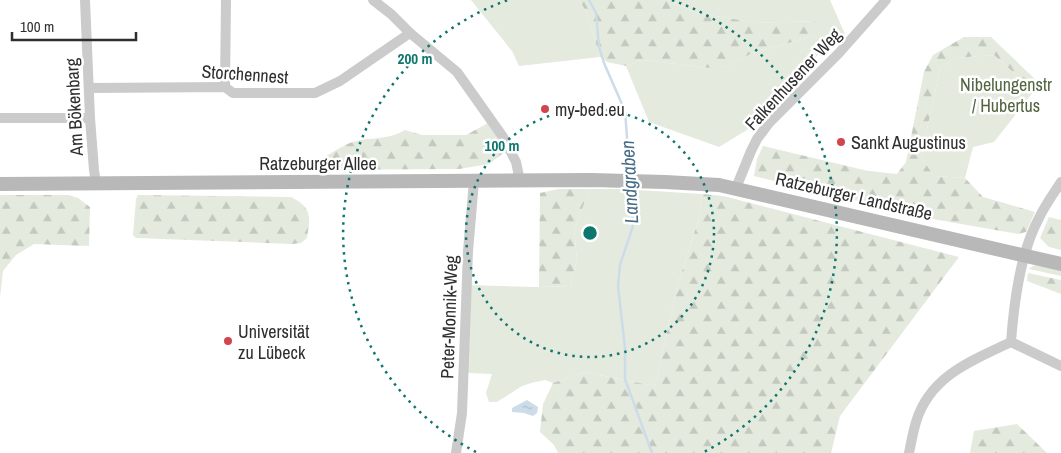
<svg xmlns="http://www.w3.org/2000/svg" width="1061" height="453" font-family="'Archivo Narrow',sans-serif">
<style>
.green{fill:#e4eade}
.forest{fill:url(#forest-firs)}
.water{fill:url(#water-ripples)}
.lines{fill:none;stroke-linecap:round;stroke-linejoin:round}
.stream{stroke:#ccdce8;stroke-width:2.5}
.minor{stroke:#cbcbcb;stroke-width:10}
.secondary{stroke:#b8b8b8;stroke-width:14}
.ring{fill:none;stroke:#0f766e;stroke-width:2.5;stroke-dasharray:2.5 5}
.poi-dot{fill:#d0464c;stroke:#fff;stroke-width:2}
.labels{text-anchor:middle;dominant-baseline:central;stroke-width:5;stroke-linejoin:round;paint-order:stroke}
.street-label{font-size:18px;fill:#2e2e2e;stroke:#fff}
.park-label{font-size:18px;fill:#516541;stroke:#fff}
.poi-label{font-size:18px;fill:#2e2e2e;stroke:#fff;text-anchor:start}
.water-label{font-size:19px;font-style:italic;fill:#466c87;stroke:#fff}
.centre{fill:#0f766e;stroke:#fff;stroke-width:2.5}
.ring-label{font-size:15px;text-anchor:middle;font-weight:bold;fill:#0f766e;stroke:#fff;stroke-width:5;stroke-linejoin:round;paint-order:stroke}
</style>
<defs>
<pattern id="forest-firs" width="22" height="20" patternUnits="userSpaceOnUse" patternTransform="scale(1.25)"><rect width="22" height="20" fill="#e4eade"/><path d="M5 1l3.5 6h-7zM16 11l3.5 6h-7z" fill="#c4c9bf"/></pattern>
<pattern id="water-ripples" width="26" height="14" patternUnits="userSpaceOnUse" patternTransform="scale(1.25)"><rect width="26" height="14" fill="#ccdce8"/><path d="M2 4q2-2 4 0t4 0M15 11q2-2 4 0t4 0" fill="none" stroke="#b0bdc7"/></pattern>
</defs>
<rect width="100%" height="100%" fill="#fff"/>
<g class="green">
<path d="M 471,0 L 579,0 L 586,11 L 600,57 L 519,66 L 512,51 Z"/>
<path d="M 667,0 L 830,0 L 845,34 L 834,45 L 830,42 L 747,130 L 719,147 L 649,122 L 626,66 L 643,60 L 710,68 L 722,68 L 753,53 L 813,36 L 816,21 L 758,23 L 697,13 Z"/>
<path d="M 994,55 L 1034,91 L 994,142 L 973,147 L 965,178 L 934,176 L 921,157 L 940,69 L 954,58 Z"/>
<path d="M 590,189 L 621,189 L 702,194 L 700,215 L 677,287 L 655,386 L 584,372 L 553,383 L 545,380 L 531,383 L 522,386 L 497,402 L 489,402 L 486,393 L 492,374 L 468,373 L 466,285 L 536,287 L 570,286 L 577,260 L 574,229 Z"/>
<path d="M 1038,265 L 1061,270 L 1061,276 L 1029,269 L 1033,266 Z"/>
</g>
<g class="forest">
<path d="M 579,0 L 667,0 L 697,13 L 758,23 L 817,21 L 819,30 L 813,36 L 753,53 L 722,68 L 710,68 L 643,60 L 626,66 L 607,62 L 600,57 L 586,11 Z"/>
<path d="M 964,37 L 991,37 L 1037,81 L 1034,91 L 994,55 L 954,58 L 940,69 L 921,157 L 934,176 L 965,178 L 983,197 L 1035,212 L 1026,232 L 1018,234 L 933,219 L 754,176 L 757,159 L 763,146 L 868,171 L 897,174 L 906,162 L 924,72 L 933,55 Z"/>
<path d="M 488,123 L 506,151 L 489,164 L 459,169 L 305,170 C 317,162 343,144 356,141 C 375,137 387,140 405,130 L 422,135 L 466,135 Z"/>
<path d="M 558,189 L 590,189 L 574,229 L 577,260 L 570,286 L 539,287 L 540,193 Z"/>
<path d="M 702,194 L 723,196 L 959,257 L 840,416 L 831,453 L 558,453 L 554,445 L 540,432 L 543,404 L 553,383 L 584,372 L 655,386 L 677,287 L 700,215 Z"/>
<path d="M 0,195 L 68,195 L 78,198 L 90,207 L 89,246 L 34,244 L 16,255 L 3,271 L 0,297 Z"/>
<path d="M 138,195 L 291,197 C 313,208 310,217 307,238 L 301,243 L 292,244 L 136,238 L 133,235 L 136,199 Z"/>
<path d="M 1049,217 L 1061,220 L 1061,250 L 1049,247 L 1040,238 Z"/>
<path d="M 1028,273 L 1061,280 L 1061,294 L 1027,281 Z"/>
<path d="M 1017,424 L 1047,453 L 970,453 L 974,431 Z"/>
</g>
<path class="water" d="M 527,400 L 538,407 L 537,413 L 533,416 L 524,413 L 512,412 L 512,408 Z"/>
<g class="lines">
<g class="stream">
<path d="M 589,0 L 596,13 L 599,47 L 604,63 L 625,111 L 630,177"/>
<path d="M 631,185 L 633,226 L 620,265 L 618,286 L 625,348 L 625,379 L 652,453"/>
</g>
<g class="minor">
<path d="M 85,0 L 90,118 L 94,170 L 96,183"/>
<path d="M 373,0 L 391,14 L 410,33 L 457,72 L 503,137 L 516,162 L 520,181"/>
<path d="M 225,87 L 226,0"/>
<path d="M 90,88 L 225,87 L 233,93 L 315,93 L 340,81 L 410,33"/>
<path d="M 0,118 L 90,118"/>
<path d="M 736,188 L 751,151 L 757,139 L 769,123 L 839,53 L 886,0"/>
<path d="M 1011,342 L 1061,366"/>
<path d="M 456,453 L 462,413 L 468,251 L 474,181"/>
<path d="M 909,453 C 911,443 913,432 916,422 C 930,376 971,361 1011,342 C 1014,302 1020,253 1039,218 C 1045,205 1054,193 1061,182"/>
</g>
<path class="secondary" d="M 0,184 L 592,180 L 665,182 L 719,185 L 1061,264"/>
</g>
<g class="ring">
<circle cx="590" cy="233" r="124"/>
<path d="M476 452A247 247 0 0 1 508 0M672 0A247 247 0 0 1 704 452"/>
</g>
<g class="poi-dot">
<circle cx="545" cy="109" r="5"/>
<circle cx="841" cy="142" r="5"/>
<circle cx="228" cy="341" r="5"/>
</g>
<g class="labels">
<g class="street-label">
<text transform="translate(245 74) rotate(4)">Storchennest</text>
<text transform="translate(793 79) rotate(-47)">Falkenhusener Weg</text>
<text transform="translate(74 107) rotate(-93)">Am Bökenbarg</text>
<text x="318" y="163">Ratzeburger Allee</text>
<text transform="translate(854 196) rotate(13)">Ratzeburger Landstraße</text>
<text transform="translate(449 317) rotate(-88)">Peter-Monnik-Weg</text>
</g>
<g class="park-label">
<text x="1006" y="84">Nibelungenstr<tspan x="1006" dy="21">/ Hubertus</tspan></text>
</g>
<g class="poi-label">
<text x="555" y="109">my-bed.eu</text>
<text x="851" y="142">Sankt Augustinus</text>
<text x="238" y="331">Universität<tspan x="238" dy="21">zu Lübeck</tspan></text>
</g>
<g class="water-label">
<text transform="translate(629 182) rotate(-93)">Landgraben</text>
</g>
</g>
<circle cx="590" cy="233" r="8" class="centre"/>
<g class="ring-label">
<text x="415" y="64">200 m</text>
<text x="502" y="151">100 m</text>
</g>
<path d="M12 32v8h124v-8" fill="none" stroke="#2e2e2e" stroke-width="2.5"/>
<text x="20" y="32" font-size="15" fill="#2e2e2e" stroke="#ffffff" stroke-width="4" paint-order="stroke">100 m</text>
</svg>
